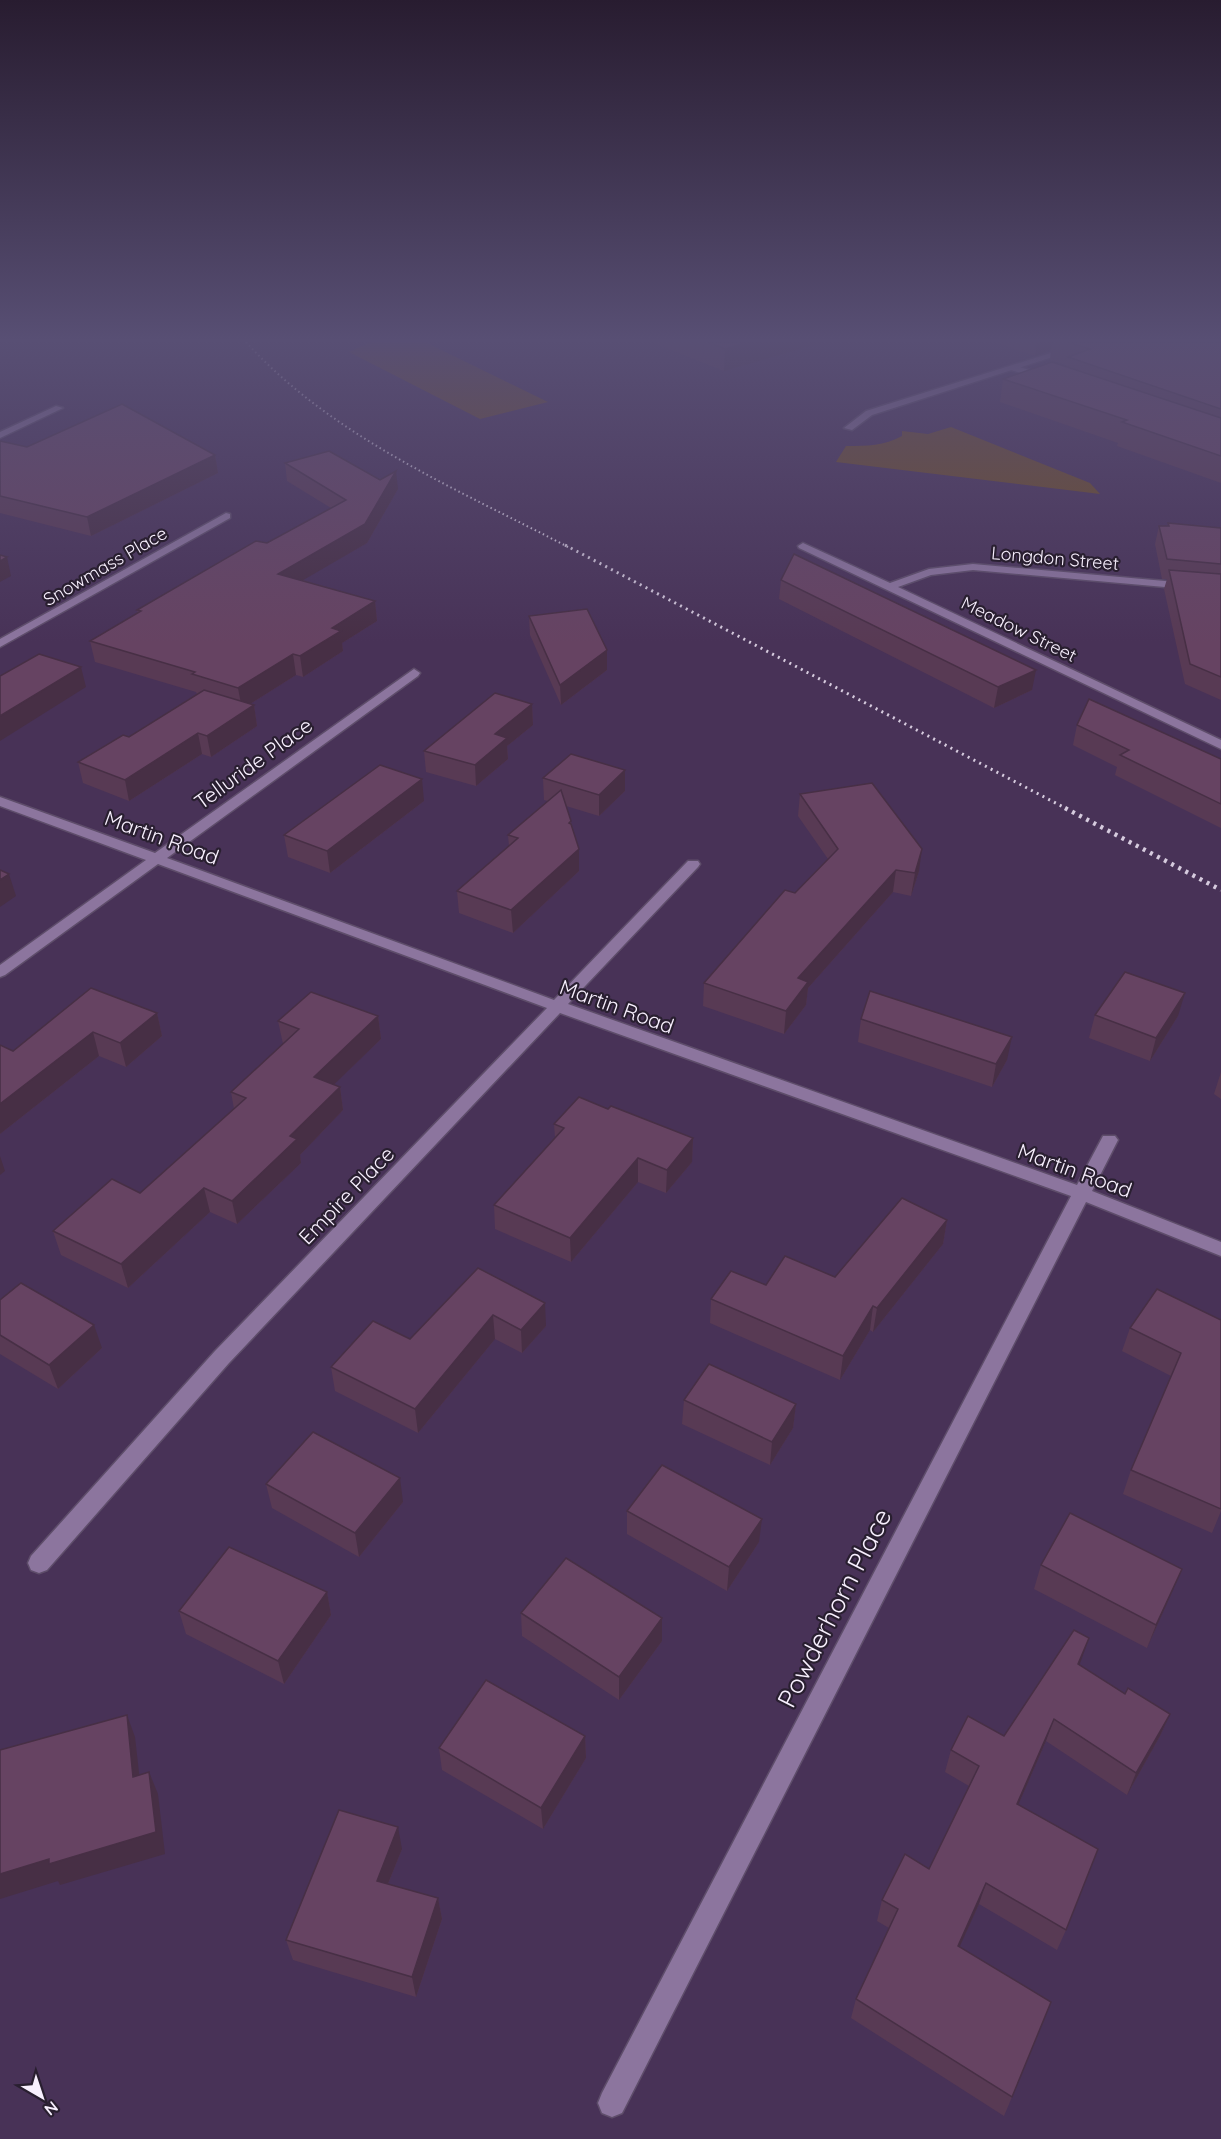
<svg xmlns="http://www.w3.org/2000/svg" width="1221" height="2139" font-family="Quicksand,sans-serif">
<style>
.green{fill:#6e4c21}
.lines{fill:none;stroke-linecap:round;stroke-linejoin:round}
.minor-casing{stroke:#5e4d6a;stroke-width:3}
.tertiary-casing{stroke:#5e4d6a;stroke-width:3}
.minor{fill:#8c759e;fill-rule:evenodd}
.tertiary{fill:#8c759e;fill-rule:evenodd}
.rail-far2{stroke:#d6cbde;stroke-width:2;stroke-dasharray:1.5 3;stroke-linecap:butt}
.rail-far1{stroke:#d6cbde;stroke-width:3;stroke-dasharray:2 4.5;stroke-linecap:butt}
.rail{stroke:#d6cbde;stroke-width:4.5;stroke-dasharray:3 5;stroke-linecap:butt}
.wall{fill:#583a54}
.shaded-wall{fill:#472f45}
.building{fill:#664362;stroke:#472f45;stroke-width:1.5}
.labels{text-anchor:middle;dominant-baseline:central;stroke-width:4.5;stroke-linejoin:round;paint-order:stroke}
.far-street-label{font-size:18px;fill:#f8f0fe;stroke:#291f30}
.street-label{font-size:21px;fill:#f8f0fe;stroke:#291f30}
.near-street-label{font-size:26px;fill:#f8f0fe;stroke:#291f30}
</style>
<rect width="100%" height="100%" fill="#483257"/>
<g class="green">
<path d="M 371,342 L 425,342 L 548,402 L 480,419 L 349,352 Z"/>
<path d="M 951,427 L 1090,483 L 1100,494 L 836,462 L 846,446 C 867,446 884,446 902,436 L 902,431 L 928,434 Z"/>
</g>
<g class="lines">
<g class="minor-casing">
<g id="minor">
<path d="M 1014,365 L 1048,376 L 1049,378 L 1045,381 L 1011,370 L 1010,368 Z"/>
<path d="M 56,406 L 63,408 L 0,438 L 0,432 Z"/>
<path d="M 226,513 L 230,514 L 230,518 L 0,647 L 0,639 Z"/>
<path d="M 803,543 L 890,583 L 929,569 L 973,564 L 1221,586 L 1221,592 L 973,570 L 931,575 L 898,587 L 1221,740 L 1221,749 L 799,548 L 798,546 Z"/>
<path d="M 414,669 L 420,673 L 418,676 L 167,858 L 554,1000 L 688,861 L 698,861 L 700,864 L 698,867 L 568,1004 L 1077,1185 L 1103,1136 L 1115,1136 L 1118,1140 L 1092,1191 L 1221,1242 L 1221,1256 L 1086,1202 L 622,2113 L 612,2117 L 602,2113 L 598,2103 L 602,2093 L 1071,1196 L 560,1013 L 229,1363 L 47,1570 L 39,1573 L 31,1570 L 28,1563 L 31,1556 L 215,1351 L 547,1008 L 158,864 L 5,975 L 0,977 L 0,965 L 146,860 L 0,806 L 0,797 L 155,853 Z"/>
</g>
</g>
<g class="tertiary-casing">
<path id="tertiary" d="M 1086,342 L 1099,342 L 872,415 L 852,430 L 844,428 L 866,411 Z"/>
</g>
<use href="#minor" class="minor"/>
<use href="#tertiary" class="tertiary"/>
<path class="rail-far2" d="M 246,342 C 332,437 457,489 568,547"/>
<path class="rail-far1" d="M 565,545 L 1067,809"/>
<path class="rail" d="M 1065,808 L 1221,890"/>
</g>
<g class="wall">
<path d="M 651,342 L 824,342 L 724,371 Z"/>
<path d="M 993,342 L 1221,342 L 1221,483 L 1117,446 L 1118,443 L 1000,402 L 1003,379 L 1066,367 L 1066,365 L 1050,360 L 1051,350 L 1035,356 Z"/>
<path d="M 0,441 L 27,447 L 215,455 L 218,473 L 91,536 L 0,513 Z"/>
<path d="M 285,463 L 398,489 L 367,543 L 302,580 L 375,601 L 377,621 L 342,643 L 343,651 L 303,677 L 296,675 L 250,704 L 254,705 L 257,726 L 211,757 L 202,754 L 129,801 L 83,783 L 78,762 L 129,737 L 197,694 L 196,692 L 95,662 L 90,641 L 138,613 L 137,610 L 267,543 L 331,508 L 287,481 Z"/>
<path d="M 1168,523 L 1221,528 L 1221,700 L 1185,684 L 1164,589 L 1167,579 L 1162,579 L 1155,544 L 1159,526 L 1168,526 Z"/>
<path d="M 781,580 L 1032,690 L 994,708 L 779,599 Z"/>
<path d="M 529,616 L 607,670 L 561,705 L 530,635 Z"/>
<path d="M 532,704 L 533,725 L 507,746 L 508,759 L 476,786 L 426,772 L 424,751 Z"/>
<path d="M 1077,725 L 1221,759 L 1221,828 L 1115,775 L 1117,767 L 1073,745 Z"/>
<path d="M 543,778 L 625,791 L 599,816 L 566,806 L 579,849 L 579,871 L 513,933 L 459,913 L 457,891 L 509,846 L 508,835 L 548,801 L 544,800 Z"/>
<path d="M 800,794 L 919,871 L 911,896 L 893,892 L 808,988 L 806,1005 L 784,1034 L 703,1006 L 704,983 L 795,893 L 828,859 L 798,816 Z"/>
<path d="M 424,801 L 330,873 L 288,857 L 284,835 Z"/>
<path d="M 157,1013 L 162,1036 L 126,1067 L 99,1056 L 0,1134 L 0,1045 L 13,1051 Z"/>
<path d="M 1095,1015 L 1178,1016 L 1150,1061 L 1089,1038 Z"/>
<path d="M 378,1016 L 381,1039 L 334,1084 L 340,1087 L 343,1110 L 300,1155 L 301,1163 L 237,1224 L 210,1212 L 128,1288 L 61,1255 L 53,1231 L 140,1193 L 234,1109 L 231,1092 L 283,1044 L 278,1021 Z"/>
<path d="M 861,1019 L 1007,1060 L 992,1087 L 858,1042 Z"/>
<path d="M 1221,1072 L 1221,1099 L 1214,1094 Z"/>
<path d="M 608,1109 L 693,1138 L 692,1162 L 666,1193 L 638,1182 L 571,1262 L 495,1229 L 494,1205 L 555,1138 L 554,1124 Z"/>
<path d="M 947,1220 L 943,1244 L 873,1332 L 870,1330 L 840,1380 L 710,1323 L 711,1299 L 835,1277 Z"/>
<path d="M 478,1268 L 546,1326 L 522,1353 L 495,1339 L 418,1433 L 335,1391 L 331,1367 L 410,1339 Z"/>
<path d="M 0,1300 L 102,1348 L 58,1389 L 0,1354 Z"/>
<path d="M 1221,1320 L 1221,1511 L 1212,1533 L 1123,1494 L 1131,1470 L 1171,1376 L 1122,1351 L 1130,1328 Z"/>
<path d="M 684,1400 L 796,1404 L 793,1428 L 770,1465 L 682,1424 Z"/>
<path d="M 266,1484 L 403,1502 L 359,1557 L 272,1508 Z"/>
<path d="M 627,1511 L 759,1542 L 727,1591 L 627,1534 Z"/>
<path d="M 1041,1565 L 1172,1592 L 1147,1648 L 1034,1589 Z"/>
<path d="M 327,1592 L 331,1615 L 284,1684 L 186,1634 L 179,1611 Z"/>
<path d="M 521,1613 L 662,1641 L 619,1700 L 522,1636 Z"/>
<path d="M 1079,1665 L 1125,1694 L 1170,1714 L 1160,1736 L 1127,1795 L 1046,1741 L 1018,1805 L 1066,1930 L 1057,1950 L 979,1904 L 959,1947 L 1012,2097 L 1004,2116 L 851,2018 L 856,1999 L 889,1928 L 877,1921 L 882,1900 L 929,1869 L 969,1786 L 945,1772 L 951,1750 L 1004,1736 Z"/>
<path d="M 585,1736 L 586,1758 L 543,1829 L 442,1770 L 439,1748 Z"/>
<path d="M 402,1849 L 388,1884 L 438,1898 L 442,1919 L 416,1997 L 293,1960 L 286,1940 Z"/>
</g>
<g class="shaded-wall">
<path d="M 748,342 L 824,342 L 724,371 L 725,349 Z"/>
<path d="M 1037,342 L 1053,342 L 1051,350 L 1035,356 Z"/>
<path d="M 215,455 L 218,473 L 91,536 L 87,517 Z"/>
<path d="M 396,471 L 398,489 L 367,543 L 281,593 L 278,574 Z"/>
<path d="M 7,557 L 11,576 L 0,582 L 0,561 Z"/>
<path d="M 375,601 L 377,621 L 342,643 L 343,651 L 303,677 L 300,656 L 332,628 Z"/>
<path d="M 607,650 L 607,670 L 561,705 L 560,685 Z"/>
<path d="M 293,654 L 296,675 L 242,709 L 238,688 Z"/>
<path d="M 81,667 L 86,687 L 0,741 L 0,716 Z"/>
<path d="M 1036,670 L 1032,690 L 994,708 L 998,687 Z"/>
<path d="M 532,704 L 533,725 L 507,746 L 508,759 L 476,786 L 475,765 L 495,734 Z"/>
<path d="M 254,705 L 257,726 L 211,757 L 207,736 Z"/>
<path d="M 198,733 L 202,754 L 129,801 L 125,780 Z"/>
<path d="M 625,770 L 625,791 L 599,816 L 599,795 Z"/>
<path d="M 422,779 L 424,801 L 330,873 L 327,851 Z"/>
<path d="M 579,849 L 579,871 L 513,933 L 511,910 Z"/>
<path d="M 922,849 L 919,871 L 911,896 L 915,873 Z"/>
<path d="M 896,870 L 893,892 L 808,988 L 806,1005 L 784,1034 L 786,1011 L 798,978 Z"/>
<path d="M 9,874 L 16,896 L 0,907 L 0,880 Z"/>
<path d="M 1185,993 L 1178,1016 L 1150,1061 L 1156,1038 Z"/>
<path d="M 157,1013 L 162,1036 L 126,1067 L 120,1043 Z"/>
<path d="M 378,1016 L 381,1039 L 318,1100 L 314,1077 Z"/>
<path d="M 93,1032 L 99,1056 L 0,1134 L 0,1104 Z"/>
<path d="M 1012,1037 L 1007,1060 L 992,1087 L 996,1064 Z"/>
<path d="M 340,1087 L 343,1110 L 300,1155 L 301,1163 L 237,1224 L 232,1201 L 290,1136 Z"/>
<path d="M 693,1138 L 692,1162 L 666,1193 L 667,1170 Z"/>
<path d="M 0,1156 L 5,1171 L 0,1175 Z"/>
<path d="M 638,1158 L 638,1182 L 571,1262 L 570,1238 Z"/>
<path d="M 204,1188 L 210,1212 L 128,1288 L 121,1264 Z"/>
<path d="M 947,1220 L 943,1244 L 873,1332 L 877,1308 Z"/>
<path d="M 545,1303 L 546,1326 L 522,1353 L 521,1330 Z"/>
<path d="M 873,1306 L 870,1330 L 840,1380 L 843,1356 Z"/>
<path d="M 493,1315 L 495,1339 L 418,1433 L 415,1409 Z"/>
<path d="M 94,1325 L 102,1348 L 58,1389 L 49,1365 Z"/>
<path d="M 796,1404 L 793,1428 L 770,1465 L 772,1442 Z"/>
<path d="M 400,1478 L 403,1502 L 359,1557 L 355,1533 Z"/>
<path d="M 762,1519 L 759,1542 L 727,1591 L 729,1567 Z"/>
<path d="M 1182,1569 L 1172,1592 L 1147,1648 L 1156,1625 Z"/>
<path d="M 327,1592 L 331,1615 L 284,1684 L 278,1661 Z"/>
<path d="M 662,1618 L 662,1641 L 619,1700 L 619,1677 Z"/>
<path d="M 1089,1638 L 1081,1661 L 1070,1687 L 1078,1664 Z"/>
<path d="M 1170,1714 L 1160,1736 L 1127,1795 L 1136,1773 Z"/>
<path d="M 127,1715 L 135,1737 L 142,1799 L 133,1777 Z"/>
<path d="M 1054,1719 L 1046,1741 L 1009,1826 L 1017,1804 Z"/>
<path d="M 585,1736 L 586,1758 L 543,1829 L 541,1808 Z"/>
<path d="M 149,1772 L 158,1794 L 165,1854 L 60,1885 L 58,1881 L 0,1899 L 0,1874 Z"/>
<path d="M 398,1827 L 402,1849 L 381,1901 L 377,1881 Z"/>
<path d="M 986,1883 L 979,1904 L 951,1966 L 958,1946 Z"/>
<path d="M 438,1898 L 442,1919 L 416,1997 L 412,1977 Z"/>
</g>
<g class="building">
<path d="M 708,342 L 748,342 L 725,349 Z"/>
<path d="M 1067,342 L 1221,342 L 1221,409 L 1068,357 L 1090,349 Z"/>
<path d="M 1052,362 L 1221,418 L 1221,456 L 1122,422 L 1127,420 L 1003,379 Z"/>
<path d="M 122,404 L 215,455 L 87,517 L 0,496 L 0,441 L 27,447 Z"/>
<path d="M 329,451 L 380,480 L 396,471 L 365,524 L 278,574 L 375,601 L 332,628 L 341,631 L 300,656 L 293,654 L 238,688 L 192,674 L 195,672 L 90,641 L 141,611 L 137,610 L 256,541 L 267,543 L 346,500 L 285,463 Z"/>
<path d="M 1168,523 L 1221,528 L 1221,564 L 1167,559 L 1159,526 L 1169,526 Z"/>
<path d="M 794,554 L 1036,670 L 998,687 L 781,580 Z"/>
<path d="M 0,555 L 7,557 L 0,561 Z"/>
<path d="M 1169,570 L 1221,574 L 1221,677 L 1190,664 Z"/>
<path d="M 587,609 L 607,650 L 560,685 L 529,616 Z"/>
<path d="M 39,654 L 81,667 L 0,716 L 0,676 Z"/>
<path d="M 204,690 L 254,705 L 207,736 L 198,733 L 125,780 L 78,762 L 123,735 L 129,737 Z"/>
<path d="M 495,693 L 532,704 L 495,734 L 507,738 L 475,765 L 424,751 Z"/>
<path d="M 1089,699 L 1221,759 L 1221,804 L 1120,755 L 1129,750 L 1077,725 Z"/>
<path d="M 571,754 L 625,770 L 599,795 L 543,778 Z"/>
<path d="M 380,765 L 422,779 L 327,851 L 284,835 Z"/>
<path d="M 872,783 L 922,849 L 915,873 L 896,870 L 798,978 L 808,982 L 786,1011 L 704,983 L 785,890 L 795,893 L 838,849 L 800,794 Z"/>
<path d="M 561,790 L 571,821 L 569,823 L 571,824 L 579,849 L 511,910 L 457,891 L 518,838 L 508,835 Z"/>
<path d="M 0,870 L 9,874 L 0,880 Z"/>
<path d="M 1125,972 L 1185,993 L 1156,1038 L 1095,1015 Z"/>
<path d="M 91,988 L 157,1013 L 120,1043 L 93,1032 L 0,1104 L 0,1045 L 13,1051 Z"/>
<path d="M 870,991 L 1012,1037 L 996,1064 L 861,1019 Z"/>
<path d="M 311,992 L 378,1016 L 314,1077 L 340,1087 L 290,1136 L 297,1139 L 232,1201 L 204,1188 L 121,1264 L 53,1231 L 112,1179 L 140,1193 L 246,1098 L 231,1092 L 299,1029 L 278,1021 Z"/>
<path d="M 579,1097 L 608,1109 L 611,1106 L 693,1138 L 667,1170 L 638,1158 L 570,1238 L 494,1205 L 564,1128 L 554,1124 Z"/>
<path d="M 902,1198 L 947,1220 L 877,1308 L 873,1306 L 843,1356 L 711,1299 L 731,1271 L 766,1285 L 785,1256 L 835,1277 Z"/>
<path d="M 478,1268 L 545,1303 L 521,1330 L 493,1315 L 415,1409 L 331,1367 L 373,1321 L 410,1339 Z"/>
<path d="M 21,1283 L 94,1325 L 49,1365 L 0,1335 L 0,1300 Z"/>
<path d="M 1157,1289 L 1221,1320 L 1221,1509 L 1131,1470 L 1181,1353 L 1130,1328 Z"/>
<path d="M 709,1364 L 796,1404 L 772,1442 L 684,1400 Z"/>
<path d="M 313,1432 L 400,1478 L 355,1533 L 266,1484 Z"/>
<path d="M 662,1465 L 762,1519 L 729,1567 L 627,1511 Z"/>
<path d="M 1070,1513 L 1182,1569 L 1156,1625 L 1041,1565 Z"/>
<path d="M 229,1547 L 327,1592 L 278,1661 L 179,1611 Z"/>
<path d="M 566,1558 L 662,1618 L 619,1677 L 521,1613 Z"/>
<path d="M 1074,1630 L 1089,1638 L 1078,1664 L 1125,1694 L 1128,1688 L 1170,1714 L 1136,1773 L 1054,1719 L 1017,1804 L 1098,1849 L 1066,1930 L 986,1883 L 958,1946 L 1051,2002 L 1012,2097 L 856,1999 L 898,1909 L 882,1900 L 905,1854 L 929,1869 L 979,1766 L 951,1750 L 968,1716 L 1004,1736 Z"/>
<path d="M 486,1680 L 585,1736 L 541,1808 L 439,1748 Z"/>
<path d="M 127,1715 L 133,1777 L 149,1772 L 156,1832 L 49,1864 L 49,1859 L 0,1874 L 0,1750 Z"/>
<path d="M 339,1810 L 398,1827 L 377,1881 L 438,1898 L 412,1977 L 286,1940 Z"/>
</g>
<linearGradient id="sky" x2="0" y2="1"><stop stop-color="#281c30"/><stop offset="0.53" stop-color="#584f74"/><stop offset="1" stop-color="#584f74" stop-opacity="0"/></linearGradient>
<rect width="1221" height="642" fill="url(#sky)"/>
<g class="labels">
<g class="far-street-label">
<text transform="translate(1055 558) rotate(5)">Longdon Street</text>
<text transform="translate(105 566) rotate(-30)">Snowmass Place</text>
<text transform="translate(1019 629) rotate(26)">Meadow Street</text>
</g>
<g class="street-label">
<text transform="translate(253 763) rotate(-36)">Telluride Place</text>
<text transform="translate(162 837) rotate(20)">Martin Road</text>
<text transform="translate(617 1006) rotate(20)">Martin Road</text>
<text transform="translate(1075 1170) rotate(20)">Martin Road</text>
<text transform="translate(346 1195) rotate(-46)">Empire Place</text>
</g>
<g class="near-street-label">
<text transform="translate(834 1608) rotate(-63)">Powderhorn Place</text>
</g>
</g>
<g transform="translate(42 2097) rotate(141)" stroke="#291f30" stroke-width="4.5" paint-order="stroke">
<path d="M0-4.5L10 22L0 15L-10 22Z" fill="#f8f0fe"/>
<text y="-9" font-size="16" font-weight="bold" text-anchor="middle" fill="#f8f0fe">N</text>
</g>
</svg>
